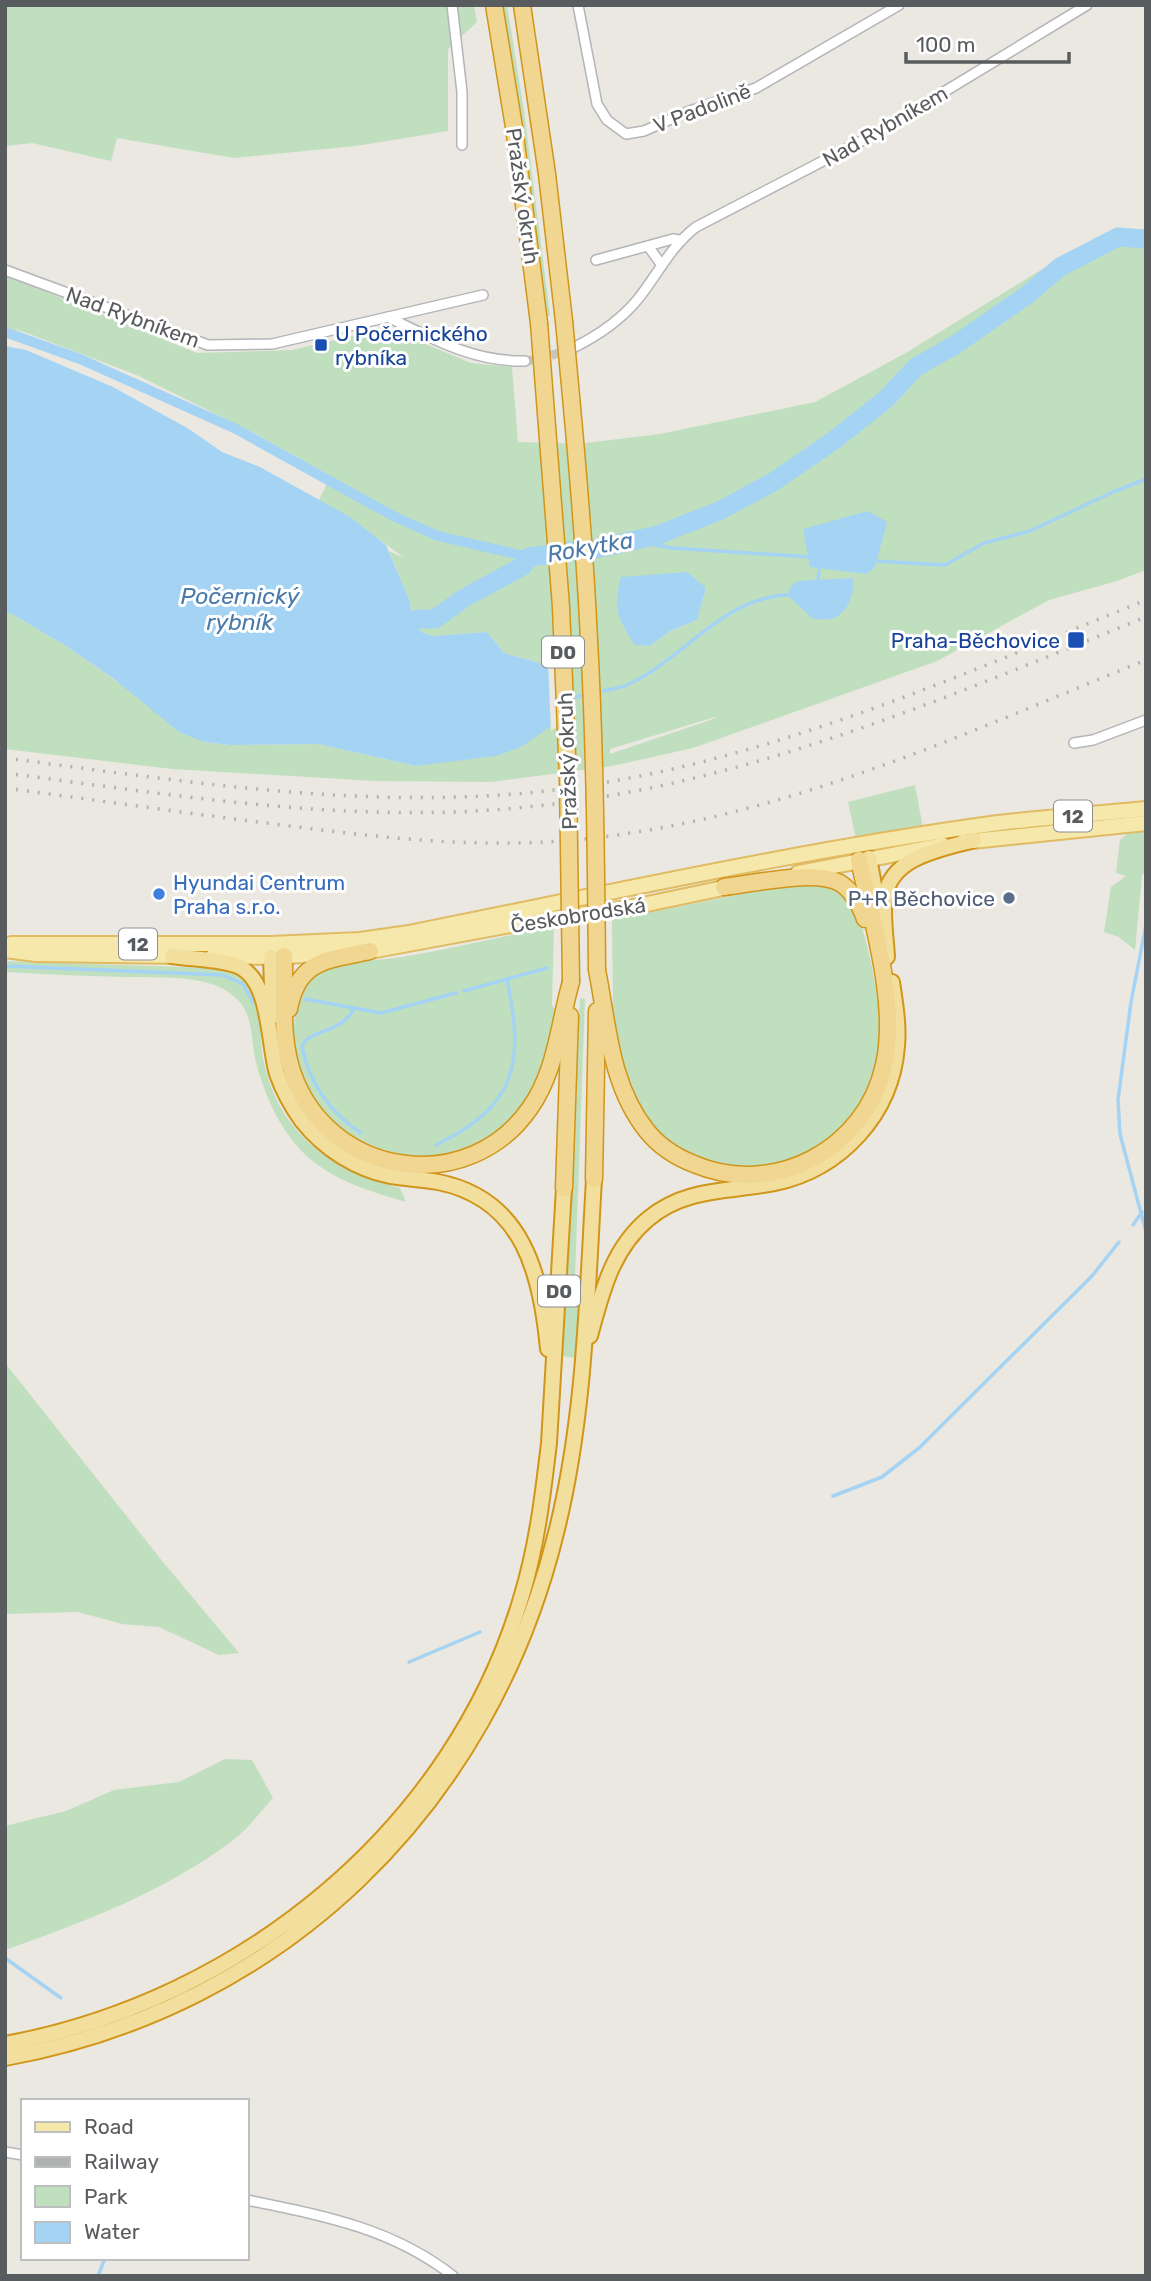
<svg xmlns="http://www.w3.org/2000/svg" width="1151" height="2281" font-family="Rubik,sans-serif">
<style>
.green{fill:#bfdfbf;fill-rule:evenodd}
.water{fill:#a5d3f4}
.pier{fill:#eae8e0}
.lines{fill:none;stroke-linecap:round;stroke-linejoin:round}
.stream{stroke:#a5d3f4;stroke-width:3.5}
.canal{stroke:#a5d3f4;stroke-width:10}
.river{stroke:#a5d3f4;stroke-width:19}
.minor-tunnel{stroke:#c6c5c0;stroke-width:9;stroke-dasharray:9 4.5;stroke-linecap:butt}
.minor-casing{stroke:#b3b5b9;stroke-width:12}
.primary-casing{stroke:#e0bb63;stroke-width:18}
.trunk-casing{stroke:#d19519;stroke-width:18}
.motorway-casing{stroke:#d19519;stroke-width:19}
.minor{stroke:#fff;stroke-width:9}
.primary{stroke:#f5e8aa;stroke-width:14}
.trunk{stroke:#f2df9e;stroke-width:14}
.motorway{stroke:#f0d691;stroke-width:16}
.rail{stroke:#b0b1b1;stroke-width:3.5;stroke-dasharray:2 9;stroke-linecap:butt}
.motorway-bridge-casing{stroke:#d19519;stroke-width:19;stroke-linecap:butt}
.motorway-bridge{stroke:#f0d691;stroke-width:16}
.transit-dot{fill:#1a4fb4;stroke:#fff;stroke-width:2.5}
.shop-dot{fill:#3f7fe0;stroke:#fff;stroke-width:2.5}
.service-dot{fill:#5c6f8a;stroke:#fff;stroke-width:2.5}
.labels{text-anchor:middle;dominant-baseline:central;stroke-width:6;stroke-linejoin:round;paint-order:stroke}
.shield{fill:#fff;stroke:#8b8d8f;stroke-width:2}
.shield-label{font-size:19px;font-weight:bold;fill:#595c5f}
.street-label{font-size:21px;fill:#595c5f;stroke:#fff}
.transit-label{font-size:21px;fill:#164399;stroke:#fff;text-anchor:start}
.shop-label{font-size:21px;fill:#366cbe;stroke:#fff;text-anchor:start}
.service-label{font-size:21px;fill:#4e5e75;stroke:#fff;text-anchor:end}
.water-label{font-size:23px;font-style:italic;fill:#497aab;stroke:#fff}
</style>
<rect width="100%" height="100%" fill="#eae8e0"/>
<g class="green">
<path d="M 5,5 L 474,5 L 477,22 L 448,49 L 448,131 L 356,146 L 234,158 L 117,138 L 111,161 L 32,143 L 5,146 Z"/>
<path d="M 503,5 L 507,5 L 524,111 L 550,315 L 547,316 L 532,197 Z"/>
<path d="M 1129,229 L 1146,229 L 1146,570 L 1117,581 L 1049,600 L 937,661 L 693,748 L 612,766 L 491,782 L 375,781 L 172,769 L 5,749 L 5,613 L 12,614 L 66,646 L 204,742 L 230,745 L 318,744 L 416,766 L 536,662 L 504,653 L 487,632 L 433,636 L 421,632 L 413,620 L 409,599 L 389,551 L 406,559 L 350,518 L 319,500 L 331,476 L 254,433 L 139,376 L 24,332 L 5,327 L 5,275 L 197,353 L 292,350 L 387,328 L 471,363 L 512,367 L 518,442 L 578,444 L 660,434 L 815,402 L 904,354 L 1041,270 L 1112,232 ZM 706,588 L 697,620 L 670,631 L 650,646 ZM 715,717 L 716,718 L 610,754 L 610,749 Z"/>
<path d="M 915,785 L 923,828 L 856,839 L 848,802 Z"/>
<path d="M 1146,829 L 1146,870 L 1142,875 L 1135,950 L 1119,937 L 1104,932 L 1111,887 L 1126,876 L 1116,873 L 1120,840 L 1131,831 Z"/>
<path d="M 806,883 C 815,885 828,885 837,888 C 856,897 866,940 870,958 C 880,1006 887,1053 865,1098 C 860,1108 852,1116 845,1123 C 830,1139 814,1151 794,1160 C 748,1180 681,1162 649,1123 C 621,1089 618,1046 610,1004 L 613,1003 L 612,920 L 786,885 Z"/>
<path d="M 554,927 L 552,1005 L 555,1010 C 549,1044 543,1080 521,1109 C 447,1204 288,1145 294,1025 C 295,1014 299,987 306,979 C 311,974 323,967 329,966 C 355,960 382,961 408,956 C 457,948 505,935 554,927 Z"/>
<path d="M 5,961 L 211,968 C 228,970 243,972 252,989 C 263,1009 259,1036 263,1058 C 278,1134 330,1169 400,1188 L 406,1202 C 375,1193 344,1184 318,1165 C 286,1143 265,1099 256,1062 C 252,1045 253,1026 245,1010 C 240,1000 228,990 217,986 C 189,975 153,978 122,977 C 83,976 44,974 5,972 Z"/>
<path d="M 580,998 L 585,999 L 575,1275 L 582,1276 L 576,1358 L 562,1356 Z"/>
<path d="M 5,1363 L 163,1562 L 239,1653 L 219,1655 L 159,1627 L 122,1624 L 78,1612 L 5,1614 Z"/>
<path d="M 225,1759 L 252,1760 L 273,1798 C 260,1812 247,1830 232,1841 C 164,1892 84,1922 5,1950 L 5,1826 L 66,1811 L 114,1790 L 179,1782 Z"/>
</g>
<g class="water">
<path d="M 5,346 L 26,350 L 113,387 L 189,429 L 222,452 L 260,467 L 350,517 L 386,545 L 409,599 L 413,620 L 421,632 L 433,636 L 487,632 L 504,653 L 536,662 L 555,670 L 560,720 L 521,747 L 496,756 L 416,766 L 318,744 L 230,745 L 204,742 L 179,732 L 114,679 L 66,646 L 12,614 L 5,613 Z"/>
<path d="M 868,511 L 887,522 L 875,567 L 866,574 L 810,567 L 803,529 Z"/>
<path d="M 687,572 L 706,588 L 697,620 L 670,631 L 650,646 L 635,645 C 618,618 612,609 621,577 Z"/>
<path d="M 853,578 C 855,593 848,615 830,619 C 825,620 819,619 813,619 L 787,595 L 791,586 L 798,581 Z"/>
</g>
<path class="pier" d="M 548,663 L 557,667 L 563,722 L 551,731 Z"/>
<g class="lines">
<g class="stream">
<path d="M 629,540 L 672,548 L 812,557"/>
<path d="M 873,561 L 945,565 L 984,543 L 1030,531 L 1113,492 L 1146,479"/>
<path d="M 818,583 L 819,566"/>
<path d="M 595,693 C 605,690 617,689 627,685 C 683,660 725,594 792,595"/>
<path d="M 568,699 L 588,694"/>
<path d="M 1146,925 L 1131,1002 L 1118,1100 L 1120,1134 L 1146,1232"/>
<path d="M 5,966 L 223,975 L 243,984 L 253,1002"/>
<path d="M 464,991 L 547,968"/>
<path d="M 305,999 L 381,1013 L 456,993"/>
<path d="M 354,1008 C 343,1034 307,1029 302,1047 C 310,1084 329,1112 361,1133"/>
<path d="M 436,1145 C 518,1105 524,1063 507,979"/>
<path d="M 1133,1225 L 1142,1212"/>
<path d="M 833,1496 L 882,1477 L 919,1448 L 1092,1276 L 1119,1242"/>
<path d="M 409,1662 L 480,1632"/>
<path d="M 5,1958 L 61,1998"/>
<path d="M 98,2276 L 105,2258"/>
</g>
<path class="canal" d="M 5,332 L 80,359 L 236,429 L 393,516 L 438,536 L 529,557"/>
<path class="river" d="M 397,637 L 404,626 L 418,619 L 435,619 L 464,598 L 523,566 L 529,557 L 600,548 L 658,535 L 721,510 L 773,482 L 833,441 L 886,399 L 916,367 L 955,345 L 1027,295 L 1060,267 L 1118,237 L 1146,239"/>
<path class="minor-tunnel" d="M 525,361 L 544,358 L 567,350"/>
<g class="minor-casing">
<g id="minor">
<path d="M 452,5 L 462,92 L 462,145"/>
<path d="M 578,5 L 597,104 L 607,120 L 626,134 L 644,131 L 687,112 L 756,88 L 899,5"/>
<path d="M 648,246 L 661,264"/>
<path d="M 596,260 L 673,239 L 679,240"/>
<path d="M 5,270 L 208,345 L 272,344 L 483,295"/>
<path d="M 388,317 C 433,339 474,362 525,361"/>
<path d="M 573,348 C 597,336 621,320 638,299 C 658,274 670,247 696,227 L 873,135 L 1087,5"/>
<path d="M 1074,743 L 1093,740 L 1146,720"/>
<path d="M 5,2152 L 23,2155"/>
<path d="M 247,2200 C 321,2215 392,2228 453,2276"/>
</g>
</g>
<g class="primary-casing">
<g id="primary">
<path d="M 963,842 L 1146,823"/>
<path d="M 798,873 L 943,845"/>
<path d="M 11,944 L 271,944 L 360,940 L 409,933 C 604,894 800,850 998,823 C 1047,817 1097,814 1146,809"/>
<path d="M 5,950 L 36,954 L 183,956"/>
<path d="M 213,956 L 271,957 L 370,951 L 516,924 L 628,908 L 733,886"/>
</g>
</g>
<g class="trunk-casing">
<g id="trunk">
<path d="M 869,858 L 882,928"/>
<path d="M 172,956 C 191,959 224,959 240,967 C 271,983 268,1044 277,1074 C 283,1091 292,1107 302,1121 C 324,1149 356,1169 390,1176 C 406,1179 422,1179 438,1182 C 524,1199 541,1275 548,1349"/>
<path d="M 271,957 L 273,1016"/>
<path d="M 887,957 C 886,937 882,916 885,896 C 892,856 942,849 974,840"/>
<path d="M 590,1336 C 602,1292 612,1249 648,1219 C 686,1187 730,1192 775,1183 C 841,1169 892,1114 897,1046 C 899,1024 895,1003 892,982"/>
<path d="M 5,2044 C 241,2001 454,1829 522,1595 C 537,1545 543,1494 549,1443 L 564,1188"/>
<path d="M 5,2058 C 283,2008 489,1806 556,1533 C 585,1418 587,1298 594,1179"/>
</g>
</g>
<g class="motorway-casing">
<g id="motorway">
<path d="M 494,5 L 514,127 L 539,323"/>
<path d="M 522,5 L 547,174 L 564,321"/>
<path d="M 724,887 C 752,884 815,869 840,883 C 853,891 860,905 865,919"/>
<path d="M 284,956 C 285,998 279,1042 296,1082 C 337,1179 470,1195 530,1108 C 556,1072 559,1023 571,982"/>
<path d="M 597,970 C 608,1025 610,1085 647,1131 C 659,1146 676,1157 694,1164 C 774,1198 866,1149 884,1065 C 898,1005 872,920 859,860"/>
<path d="M 289,1009 C 298,959 329,960 370,951"/>
<path d="M 594,1179 L 597,1011"/>
<path d="M 564,1188 L 570,1016"/>
</g>
</g>
<use href="#minor" class="minor"/>
<use href="#primary" class="primary"/>
<use href="#trunk" class="trunk"/>
<use href="#motorway" class="motorway"/>
<g class="rail">
<path d="M 5,758 C 184,781 365,811 546,791 C 756,767 951,679 1146,600"/>
<path d="M 5,773 C 175,795 345,824 516,808 C 741,788 939,700 1146,617"/>
<path d="M 5,788 C 95,800 185,813 274,824 C 375,837 473,849 574,840 C 778,821 958,736 1146,660"/>
</g>
<g class="motorway-bridge-casing">
<g id="motorway-bridge">
<path d="M 564,321 C 574,427 584,533 589,640 C 595,750 596,860 597,970"/>
<path d="M 539,323 L 561,607 L 568,780 L 571,982"/>
</g>
</g>
<use href="#motorway-bridge" class="motorway-bridge"/>
</g>
<g class="transit-dot">
<rect x="314" y="338" width="14" height="14" rx="3.5"/>
<rect x="1067" y="631" width="18" height="18" rx="3.5"/>
</g>
<circle class="shop-dot" cx="159" cy="894" r="7"/>
<circle class="service-dot" cx="1009" cy="898" r="7"/>
<g class="labels">
<g class="shield">
<rect x="542" y="636.5" width="42" height="31" rx="5"/>
<rect x="1054" y="800.5" width="38" height="31" rx="5"/>
<rect x="119" y="928.5" width="38" height="31" rx="5"/>
<rect x="538" y="1275.5" width="42" height="31" rx="5"/>
</g>
<g class="shield-label">
<text x="563" y="652">D0</text>
<text x="1073" y="816">12</text>
<text x="138" y="944">12</text>
<text x="559" y="1291">D0</text>
</g>
<g class="street-label">
<text transform="translate(702 108) rotate(-21)">V Padolině</text>
<text transform="translate(885 126) rotate(-30)">Nad Rybníkem</text>
<text transform="translate(523 196) rotate(82)">Pražský okruh</text>
<text transform="translate(133 317) rotate(20)">Nad Rybníkem</text>
<text transform="translate(567 761) rotate(-92)">Pražský okruh</text>
<text transform="translate(578 915) rotate(-9)">Českobrodská</text>
</g>
<g class="transit-label">
<text x="335" y="333">U Počernického<tspan x="335" dy="24">rybníka</tspan></text>
<text x="1060" y="640" text-anchor="end">Praha-Běchovice</text>
</g>
<g class="shop-label">
<text x="173" y="882">Hyundai Centrum<tspan x="173" dy="24">Praha s.r.o.</tspan></text>
</g>
<g class="service-label">
<text x="995" y="898">P+R Běchovice</text>
</g>
<g class="water-label">
<text transform="translate(590 547) rotate(-10)">Rokytka</text>
<text x="240" y="596">Počernický<tspan x="240" dy="26">rybník</tspan></text>
</g>
</g>
<rect width="1151" height="2281" fill="none" stroke="#595c5f" stroke-width="14"/>
<rect x="21" y="2099" width="228" height="161" fill="#ffffff" stroke="#bdbebf" stroke-width="2"/>
<rect x="35" y="2122" width="35" height="10" fill="#f5e8aa" stroke="#bdbebf" stroke-width="2"/>
<text x="84" y="2134" font-size="21" fill="#595c5f">Road</text>
<rect x="35" y="2157" width="35" height="10" fill="#b0b1b1" stroke="#bdbebf" stroke-width="2"/>
<text x="84" y="2169" font-size="21" fill="#595c5f">Railway</text>
<rect x="35" y="2186" width="35" height="21" fill="#bfdfbf" stroke="#bdbebf" stroke-width="2"/>
<text x="84" y="2204" font-size="21" fill="#595c5f">Park</text>
<rect x="35" y="2222" width="35" height="21" fill="#a5d3f4" stroke="#bdbebf" stroke-width="2"/>
<text x="84" y="2239" font-size="21" fill="#595c5f">Water</text>
<path d="M906 52v10h163v-10" fill="none" stroke="#595c5f" stroke-width="3.5"/>
<text x="916" y="52" font-size="21" fill="#595c5f" stroke="#ffffff" stroke-width="5" paint-order="stroke">100 m</text>
</svg>
